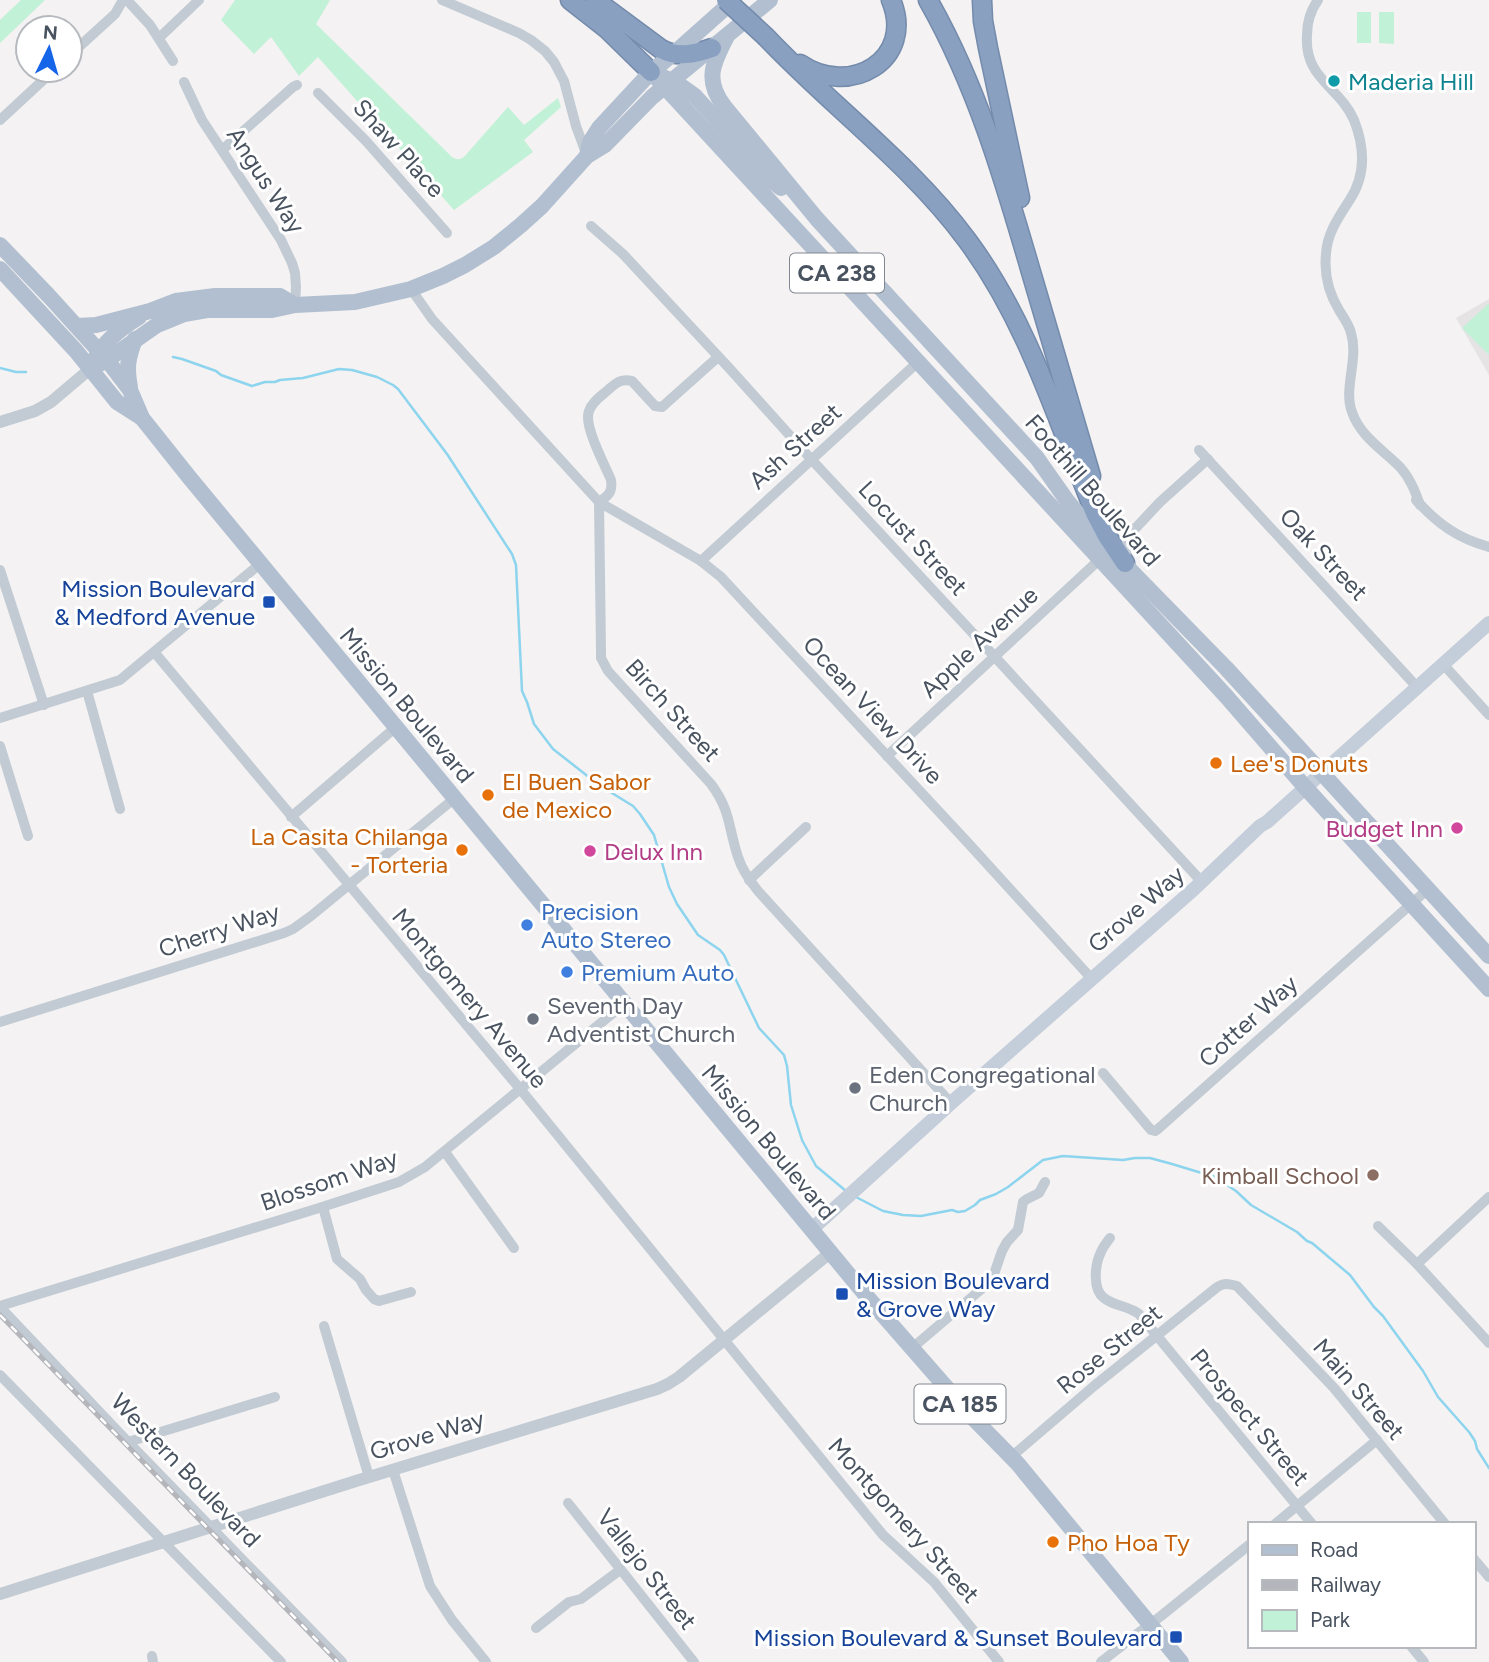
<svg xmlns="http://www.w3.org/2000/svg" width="1489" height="1662" font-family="Figtree,sans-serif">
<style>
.education{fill:#e5e3e4}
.green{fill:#c1f1d7}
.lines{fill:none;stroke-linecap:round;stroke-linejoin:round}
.stream{stroke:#8dd4ee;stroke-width:2.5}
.motorway-casing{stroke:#748bac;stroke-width:21}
.minor{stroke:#c2cbd3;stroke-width:10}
.tertiary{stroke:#c2cbd3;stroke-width:12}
.secondary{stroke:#c4cdda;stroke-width:14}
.primary{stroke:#b1bfd0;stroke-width:16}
.motorway{stroke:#89a0c1;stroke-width:18}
.rail-casing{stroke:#b4b6bc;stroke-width:5}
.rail{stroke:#fff;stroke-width:2.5;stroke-dasharray:8;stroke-linecap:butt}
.motorway-bridge-casing{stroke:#748bac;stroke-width:21;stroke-linecap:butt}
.motorway-bridge{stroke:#89a0c1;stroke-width:18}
.culture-dot{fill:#0f9aa8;stroke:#fff;stroke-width:2.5}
.transit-dot{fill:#1a4fb4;stroke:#fff;stroke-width:2.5}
.food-dot{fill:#e8710a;stroke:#fff;stroke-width:2.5}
.hotel-dot{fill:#d1479c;stroke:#fff;stroke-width:2.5}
.shop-dot{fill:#3f7fe0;stroke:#fff;stroke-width:2.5}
.worship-dot{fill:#6b7280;stroke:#fff;stroke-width:2.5}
.education-dot{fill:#8d6e63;stroke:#fff;stroke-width:2.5}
.labels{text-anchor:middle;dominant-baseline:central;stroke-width:6;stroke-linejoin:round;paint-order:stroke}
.shield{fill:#fff;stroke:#808790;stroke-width:2}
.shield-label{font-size:23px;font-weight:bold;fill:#495360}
.culture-label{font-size:24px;fill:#0d838f;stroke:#fff;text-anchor:start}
.street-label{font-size:24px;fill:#495360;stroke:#fff}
.transit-label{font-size:24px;fill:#164399;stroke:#fff;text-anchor:end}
.food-label{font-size:24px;fill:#c56008;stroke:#fff;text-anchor:start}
.hotel-label{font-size:24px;fill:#b23c85;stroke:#fff;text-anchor:end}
.shop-label{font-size:24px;fill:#366cbe;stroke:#fff;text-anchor:start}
.worship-label{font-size:24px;fill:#5b616d;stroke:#fff;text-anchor:start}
.education-label{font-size:24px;fill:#785e54;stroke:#fff;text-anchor:end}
</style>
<rect width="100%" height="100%" fill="#f4f2f2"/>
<path class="education" d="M 1489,299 L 1489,375 L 1456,318 Z"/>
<g class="green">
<path d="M 21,0 L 45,0 L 0,43 L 0,20 Z"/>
<path d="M 235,0 L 330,0 L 316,24 L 452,157 C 457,160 459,160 464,157 L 508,107 L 524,125 L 558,98 L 561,107 L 524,140 L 533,152 L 454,210 L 318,57 L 299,76 L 271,37 L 254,54 L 221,20 Z"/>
<rect x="1357" y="12" width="14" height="31"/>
<path d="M 1379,12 L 1394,12 L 1394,44 L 1379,43 Z"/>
<path d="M 1488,304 L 1489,304 L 1489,355 L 1462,328 Z"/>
</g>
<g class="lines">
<g class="stream">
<path d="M 173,357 L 182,359 L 216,371 L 221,375 L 252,386 L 265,382 L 275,382 L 280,380 L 303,378 L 339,369 L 352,370 L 377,377 L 393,385 L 398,389 L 447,454 L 512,554 L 516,565 L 522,691 L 527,702 L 534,724 L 553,749 L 599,785 L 633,806 L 640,814 L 654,835 L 669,887 L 677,904 L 698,935 L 720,950 L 724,955 L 759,1028 L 784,1055 L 787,1066 L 791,1105 L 802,1140 L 816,1166 L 846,1191"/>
<path d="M 0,368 L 16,372 L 26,372"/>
<path d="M 854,1196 L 883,1211 L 903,1215 L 921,1216 L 952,1210 L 958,1212 L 965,1211 L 975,1205 L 980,1200 L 996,1194 L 1008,1187 L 1043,1160 L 1063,1156 L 1123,1160 L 1135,1158 L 1150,1158 L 1172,1164 L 1205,1174 L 1210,1174 L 1236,1191 L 1251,1205 L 1297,1232 L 1307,1241 L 1312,1243 L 1350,1275 L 1374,1307 L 1383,1316 L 1423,1371 L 1438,1397 L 1469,1432 L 1475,1441 L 1477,1449 L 1489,1468"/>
</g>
<g class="motorway-casing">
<g id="motorway">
<path d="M 570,0 L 607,29 L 651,72"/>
<path d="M 595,0 L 661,49 C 677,58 695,54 712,48"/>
<path d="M 928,0 C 977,86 1004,179 1031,272 C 1051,340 1071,408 1091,476"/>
<path d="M 982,0 L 983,21 L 988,48 L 1020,198"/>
<path d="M 766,37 C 831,106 910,163 967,240 C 1028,322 1057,420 1095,513 L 1107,536 L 1125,563"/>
<path d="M 800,64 C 849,98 916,60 891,0"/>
</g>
</g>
<g class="minor">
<path d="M 127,0 L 150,25 L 173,61"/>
<path d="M 442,0 L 519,33 L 531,40 L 545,51 L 554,62 L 564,81 L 576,126 L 586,153"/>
<path d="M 1318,0 C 1310,11 1307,21 1307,35 C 1304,79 1339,86 1354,120 C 1365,148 1366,176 1349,201 C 1338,218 1327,234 1326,254 C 1324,274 1328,292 1339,310 C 1343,317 1349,324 1351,333 C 1359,359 1343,389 1352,412 C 1360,436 1383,450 1400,467 C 1410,478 1415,491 1420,505"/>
<path d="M 159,38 L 199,0"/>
<path d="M 70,55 L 115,14 L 123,0"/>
<path d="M 184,82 L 202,120 L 281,240 L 292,263 L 295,273 L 296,287 L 295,305"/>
<path d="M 318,93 L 366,141 L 447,233"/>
<path d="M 0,120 L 54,70"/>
<path d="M 222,150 L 293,87 L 297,85"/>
<path d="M 591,226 L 623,254 L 730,369 L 811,459 L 995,657 L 1202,882"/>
<path d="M 411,289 L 432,319 L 599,502 L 701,561 L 721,577 L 969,844 L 1091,978"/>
<path d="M 1199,450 L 1417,687"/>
<path d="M 1416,500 C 1438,524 1457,538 1489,547"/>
<path d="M 599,502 L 601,651 L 601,658 L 608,671 L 711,784 C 731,811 728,827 738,857 C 742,870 750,881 758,891 L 951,1103"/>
<path d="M 599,502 C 608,496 613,492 611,480 C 605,465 583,425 589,411 C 592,402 601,396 608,390 C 616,383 621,378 632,381 L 655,406 L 662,407 L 718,357"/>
<path d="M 1125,559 L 1127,541 L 1132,532 L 1160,502 L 1208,459"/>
<path d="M 701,561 L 918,362"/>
<path d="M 0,570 L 44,705"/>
<path d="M 155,653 L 521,1090 L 883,1535 L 934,1582 L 999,1662"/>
<path d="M 1443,664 L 1489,715"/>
<path d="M 87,691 L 120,809"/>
<path d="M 0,718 L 120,680 L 261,563"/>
<path d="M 0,746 L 28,836"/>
<path d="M 887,756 L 1099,560"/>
<path d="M 291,817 L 396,727"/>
<path d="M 749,880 L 806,827"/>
<path d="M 0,1022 L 284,933 L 293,929 L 311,916 L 455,798"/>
<path d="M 1103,1073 L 1151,1130 L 1155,1131 L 1158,1129 L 1428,889"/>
<path d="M 445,1152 L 514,1248"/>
<path d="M 323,1207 L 337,1259 L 360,1279 L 366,1290 L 374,1299 L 379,1301 L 411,1292"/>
<path d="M 1378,1226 L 1417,1264 L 1489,1343"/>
<path d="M 1110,1238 C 1107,1242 1103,1247 1101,1252 C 1095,1264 1092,1289 1104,1298 C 1114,1306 1128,1306 1139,1314 L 1312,1524"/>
<path d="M 1417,1264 L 1489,1197"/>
<path d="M 0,1306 L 319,1208 L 399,1182 L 425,1167 L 624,1004"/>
<path d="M 0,1307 L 128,1442 L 342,1662"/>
<path d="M 324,1326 L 369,1477"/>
<path d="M 911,1349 L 992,1280 L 1002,1251 L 1007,1242 L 1018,1230 L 1023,1202 L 1027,1199 L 1039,1193 L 1045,1182"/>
<path d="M 0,1375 L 281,1662"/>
<path d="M 128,1442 L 275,1397"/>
<path d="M 1011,1457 L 1094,1386 L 1216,1288 C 1224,1282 1229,1284 1237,1286 L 1334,1388 L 1445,1524"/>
<path d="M 393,1470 L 430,1586 L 452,1620 L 486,1662"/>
<path d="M 568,1503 L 694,1662"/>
<path d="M 1275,1524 L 1377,1440"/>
<path d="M 1473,1558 L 1489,1577"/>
<path d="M 536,1628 L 569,1602 L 581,1599 L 620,1570"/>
<path d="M 1411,1646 L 1424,1662"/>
<path d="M 152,1656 L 153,1662"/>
<path d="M 1101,1662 L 1137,1634 L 1161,1616 L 1249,1545"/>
</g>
<g class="tertiary">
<path d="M 0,422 L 35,411 L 51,402 L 90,369"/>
<path d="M 0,1594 L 356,1481 L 657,1389 L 668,1384 L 679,1377 L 831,1252"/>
</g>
<path class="secondary" d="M 812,1229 L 951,1103 L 1194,889 L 1260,826 L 1267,822 L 1489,623"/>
<g class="primary">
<path d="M 727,36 C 713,63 704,80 724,106 L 817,219 L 1037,458 L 1068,502 L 1095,534 L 1226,668 L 1489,956"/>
<path d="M 651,72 L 1226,696 L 1305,787 L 1489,989"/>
<path d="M 663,77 L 681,86 L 695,96 L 771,180 L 781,188"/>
<path d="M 587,156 L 590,142 L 599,128 L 651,72 L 679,49 L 734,0"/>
<path d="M 0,245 L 49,296 L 107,360 L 130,390 L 142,418 L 189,477 L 869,1299 L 973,1418 L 1018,1464 L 1181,1662"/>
<path d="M 0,269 L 76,351 L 117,402 L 142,418"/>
<path d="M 77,326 L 96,325 L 150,311 L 176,301 L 215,296 L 280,296 L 295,305"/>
<path d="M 95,359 C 103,342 123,327 139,317"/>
<path d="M 90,369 L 107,360 L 157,325 L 184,314 L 207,310 L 272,310 L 295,305 L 355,302 L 411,289 L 443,276 L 465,265 L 494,247 L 521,225 L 542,206 L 587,156 L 605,145 L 652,97 L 770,0"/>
<path d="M 130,387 C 126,367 128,358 135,339"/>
</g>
<use href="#motorway" class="motorway"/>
<g class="rail-casing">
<path id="rail" d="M 0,1315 L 338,1662"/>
</g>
<use href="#rail" class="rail"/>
<g class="motorway-bridge-casing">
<path id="motorway-bridge" d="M 726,0 L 766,37"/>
</g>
<use href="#motorway-bridge" class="motorway-bridge"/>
</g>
<circle class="culture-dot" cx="1334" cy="81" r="7"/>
<g class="transit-dot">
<rect x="262" y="595" width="14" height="14" rx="3.5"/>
<rect x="835" y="1287" width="14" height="14" rx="3.5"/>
<rect x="1169" y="1630" width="14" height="14" rx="3.5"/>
</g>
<g class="food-dot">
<circle cx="1216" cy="763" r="7"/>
<circle cx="488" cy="795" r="7"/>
<circle cx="462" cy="850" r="7"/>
<circle cx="1053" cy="1542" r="7"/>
</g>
<g class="hotel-dot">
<circle cx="1457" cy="828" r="7"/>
<circle cx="590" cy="851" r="7"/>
</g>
<g class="shop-dot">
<circle cx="527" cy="925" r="7"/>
<circle cx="567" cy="972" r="7"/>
</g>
<g class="worship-dot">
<circle cx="533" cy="1019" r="7"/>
<circle cx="855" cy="1088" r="7"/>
</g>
<circle class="education-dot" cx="1373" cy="1175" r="7"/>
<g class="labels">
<g class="shield">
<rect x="790" y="253.5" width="94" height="39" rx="5"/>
<rect x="914.5" y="1384.5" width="91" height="39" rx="5"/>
</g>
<g class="shield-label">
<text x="837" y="273">CA 238</text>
<text x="960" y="1404">CA 185</text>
</g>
<g class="culture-label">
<text x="1348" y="81">Maderia Hill</text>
</g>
<g class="street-label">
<text transform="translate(399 148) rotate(48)">Shaw Place</text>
<text transform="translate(266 180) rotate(57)">Angus Way</text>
<text transform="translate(795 446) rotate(-42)">Ash Street</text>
<text transform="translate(1093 490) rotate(49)">Foothill Boulevard</text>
<text transform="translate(913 538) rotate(47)">Locust Street</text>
<text transform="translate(1324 554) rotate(47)">Oak Street</text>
<text transform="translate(979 642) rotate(-43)">Apple Avenue</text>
<text transform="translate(407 705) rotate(50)">Mission Boulevard</text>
<text transform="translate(673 710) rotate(48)">Birch Street</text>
<text transform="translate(873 710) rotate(47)">Ocean View Drive</text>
<text transform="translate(1136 909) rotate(-41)">Grove Way</text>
<text transform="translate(219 930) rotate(-18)">Cherry Way</text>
<text transform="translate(470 998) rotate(50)">Montgomery Avenue</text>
<text transform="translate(1248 1021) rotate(-42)">Cotter Way</text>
<text transform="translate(769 1142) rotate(50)">Mission Boulevard</text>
<text transform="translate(329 1180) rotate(-19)">Blossom Way</text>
<text transform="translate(1109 1349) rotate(-39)">Rose Street</text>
<text transform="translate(1359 1389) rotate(49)">Main Street</text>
<text transform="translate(1250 1417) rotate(50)">Prospect Street</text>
<text transform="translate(427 1435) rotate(-17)">Grove Way</text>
<text transform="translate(186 1470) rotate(46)">Western Boulevard</text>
<text transform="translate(904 1520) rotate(48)">Montgomery Street</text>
<text transform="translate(647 1569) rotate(52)">Vallejo Street</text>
</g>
<g class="transit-label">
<text x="255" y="588">Mission Boulevard<tspan x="255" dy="28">&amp; Medford Avenue</tspan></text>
<text x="856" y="1280" text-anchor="start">Mission Boulevard<tspan x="856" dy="28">&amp; Grove Way</tspan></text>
<text x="1162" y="1637">Mission Boulevard &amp; Sunset Boulevard</text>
</g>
<g class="food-label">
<text x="1230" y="763">Lee's Donuts</text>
<text x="502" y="781">El Buen Sabor<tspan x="502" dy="28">de Mexico</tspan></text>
<text x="448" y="836" text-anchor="end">La Casita Chilanga<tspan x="448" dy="28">- Torteria</tspan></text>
<text x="1067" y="1542">Pho Hoa Ty</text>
</g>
<g class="hotel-label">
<text x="1443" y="828">Budget Inn</text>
<text x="604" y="851" text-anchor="start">Delux Inn</text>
</g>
<g class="shop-label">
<text x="541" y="911">Precision<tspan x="541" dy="28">Auto Stereo</tspan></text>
<text x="581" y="972">Premium Auto</text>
</g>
<g class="worship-label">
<text x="547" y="1005">Seventh Day<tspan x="547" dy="28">Adventist Church</tspan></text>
<text x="869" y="1074">Eden Congregational<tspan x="869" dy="28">Church</tspan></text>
</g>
<g class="education-label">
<text x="1359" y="1175">Kimball School</text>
</g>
</g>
<rect x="1248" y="1522" width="228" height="126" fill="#ffffff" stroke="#b6babf" stroke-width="2"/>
<rect x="1262" y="1545" width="35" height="10" fill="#b1bfd0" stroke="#b6babf" stroke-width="2"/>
<text x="1310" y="1557" font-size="21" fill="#495360">Road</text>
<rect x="1262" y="1580" width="35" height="10" fill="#b4b6bc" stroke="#b6babf" stroke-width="2"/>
<text x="1310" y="1592" font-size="21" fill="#495360">Railway</text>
<rect x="1262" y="1610" width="35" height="21" fill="#c1f1d7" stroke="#b6babf" stroke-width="2"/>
<text x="1310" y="1627" font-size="21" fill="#495360">Park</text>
<g transform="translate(49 49) rotate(5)"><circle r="33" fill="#ffffff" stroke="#b6babf" stroke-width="2"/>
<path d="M0-5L12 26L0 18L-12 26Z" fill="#1665e9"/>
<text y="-10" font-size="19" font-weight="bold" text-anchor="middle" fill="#495360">N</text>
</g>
</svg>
